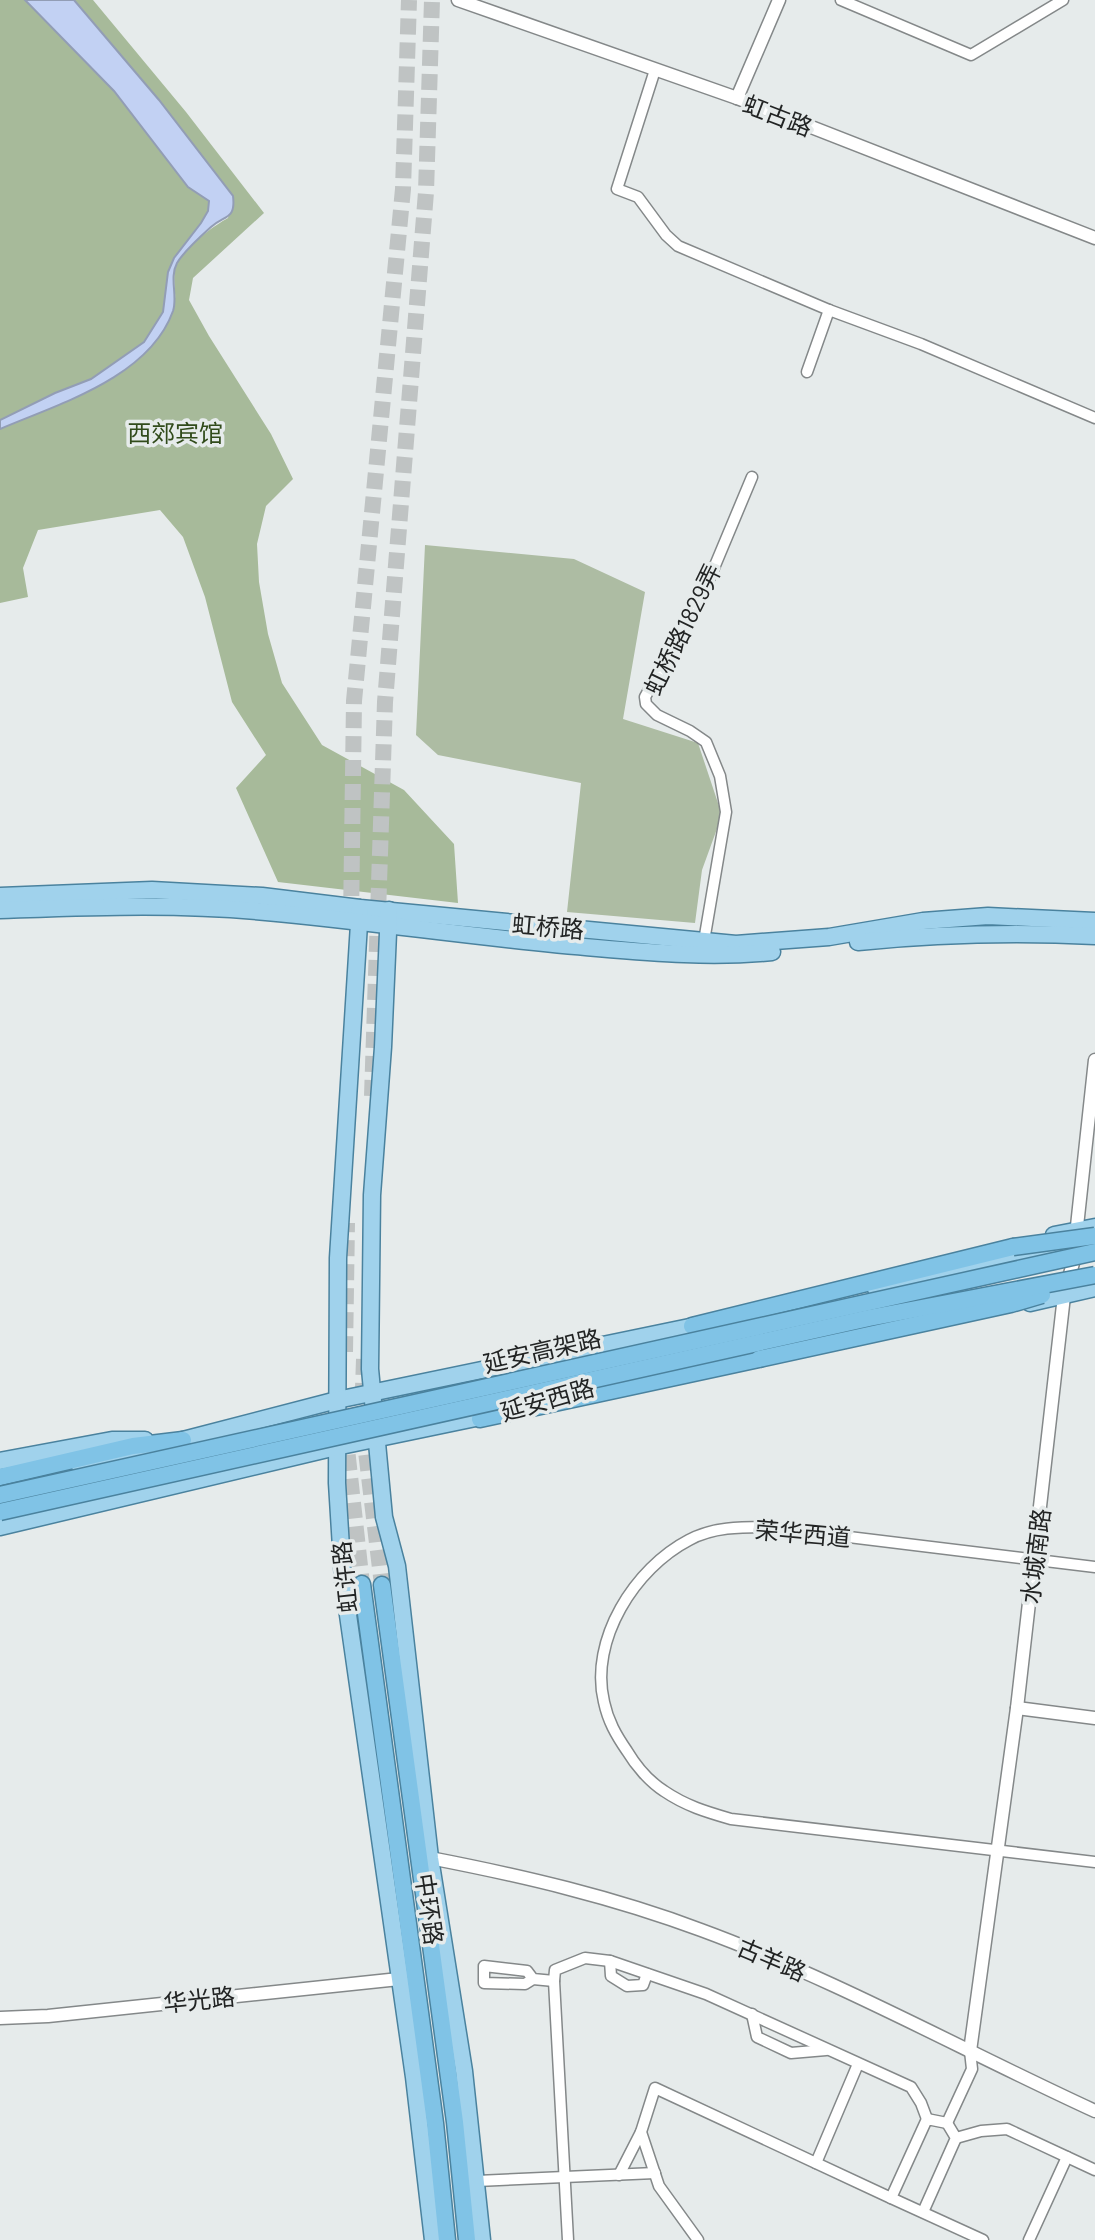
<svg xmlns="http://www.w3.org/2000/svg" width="1095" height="2240" font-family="Barlow,'Noto Sans SC',sans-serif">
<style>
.green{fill:#adbca3}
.forest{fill:#a7ba9a}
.water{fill:#c2d1f3;stroke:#929db5;stroke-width:2}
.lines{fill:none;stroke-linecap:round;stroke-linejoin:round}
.trunk-tunnel{stroke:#bfc3c3;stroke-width:16;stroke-dasharray:16 8;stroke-linecap:butt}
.minor-casing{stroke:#848889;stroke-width:13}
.tertiary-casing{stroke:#848889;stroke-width:15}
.primary-casing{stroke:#4a829e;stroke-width:19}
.trunk-casing{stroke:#4a829e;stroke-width:19}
.minor{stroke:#fff;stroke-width:10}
.tertiary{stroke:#fff;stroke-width:12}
.primary{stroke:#a0d2ec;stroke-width:16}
.trunk{stroke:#80c3e6;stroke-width:16}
.trunk-bridge-casing{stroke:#4a829e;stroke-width:19;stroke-linecap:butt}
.trunk-bridge{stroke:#80c3e6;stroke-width:16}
.labels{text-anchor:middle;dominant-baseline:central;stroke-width:7;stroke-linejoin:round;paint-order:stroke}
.street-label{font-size:24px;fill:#222424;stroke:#e6ebeb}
.park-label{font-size:24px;fill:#314b1b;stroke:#e6ebeb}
</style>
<rect width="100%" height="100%" fill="#e6ebeb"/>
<path class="green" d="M 425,545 L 574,559 L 645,592 L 623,719 L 698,743 L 722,815 L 702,870 L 695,923 L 567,912 L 581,783 L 438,755 L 416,735 Z"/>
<g class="forest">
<path d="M 0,0 L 25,0 L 114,91 L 188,187 L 209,201 L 208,211 L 201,223 L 174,258 L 168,272 L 163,312 L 144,342 L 91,379 L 55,393 L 0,420 Z"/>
<path d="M 74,0 L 93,0 L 186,112 L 264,213 L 193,278 L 189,300 L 209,336 L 271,434 L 293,479 L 266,506 L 257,544 L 259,582 L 268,634 L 282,683 L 322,745 L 404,790 L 454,844 L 458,903 L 278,882 L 236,788 L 266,755 L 232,702 L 205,597 L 183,537 L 160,510 L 38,530 L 23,568 L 28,597 L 0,603 L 0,429 C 52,405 123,387 158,338 C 166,326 173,313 175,299 C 176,287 171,274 178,262 C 186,247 213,226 228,218 L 233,196 L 159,100 Z"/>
</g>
<path class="water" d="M 25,0 L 74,0 L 159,100 L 233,196 C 236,220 224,215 211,227 C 201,236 184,251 177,263 C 169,278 178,296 173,311 C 149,378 58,404 0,429 L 0,420 L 55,393 L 91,379 L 144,342 L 163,312 L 168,272 L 174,258 L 201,223 L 208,211 L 209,201 L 188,187 L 114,91 Z"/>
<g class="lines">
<g class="trunk-tunnel">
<path d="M 351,920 L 354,701 L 403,189 L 409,0"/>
<path d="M 372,1096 L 385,702 L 426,192 L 432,0"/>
<path d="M 345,1352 L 347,1223"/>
<path d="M 364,1359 L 362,1418 L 382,1585"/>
<path d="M 345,1431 L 362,1584"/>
</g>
<g class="minor-casing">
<g id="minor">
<path d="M 841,0 L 971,55 L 1063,0"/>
<path d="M 655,70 L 617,189 L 638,197 L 666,235 L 678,246 L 829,310 L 921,344 L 1095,418"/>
<path d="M 807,372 L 829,310"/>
<path d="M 704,941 L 726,812 L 720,776 L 706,742 L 690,731 L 657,715 L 646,704 L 645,697 L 706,587 L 752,477"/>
<path d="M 1095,1567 L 767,1527 C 740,1527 713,1527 689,1540 C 635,1568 589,1640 604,1702 C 608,1721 616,1735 627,1751 C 636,1766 650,1782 664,1791 C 686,1806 707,1812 731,1819 L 1095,1862"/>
<path d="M 610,1961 L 611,1976 L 627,1986 L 643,1985 L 647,1974"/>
<path d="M 533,1979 L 525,1984 L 484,1983 L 484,1966 L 527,1971 L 533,1979 L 554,1981"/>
<path d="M 752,2014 L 757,2037 L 791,2053 L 826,2050"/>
<path d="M 956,2138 L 981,2131 L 1007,2129 L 1095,2170"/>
<path d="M 816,2163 L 858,2064"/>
<path d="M 619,2175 L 641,2132"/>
<path d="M 477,2181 L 655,2173"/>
<path d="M 891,2198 L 983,2240"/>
<path d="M 923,2212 L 956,2138 L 947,2123"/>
<path d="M 568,2240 L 554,1981 L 555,1970 L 585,1958 L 610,1961 L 706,1994 L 911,2087 L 921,2103 L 927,2119"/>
<path d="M 698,2240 L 659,2186 L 641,2132 L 655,2088 L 891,2198 L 927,2119 L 947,2123 L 972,2069 L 970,2051"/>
<path d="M 1029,2240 L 1067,2157"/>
</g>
</g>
<g class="tertiary-casing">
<g id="tertiary">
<path d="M 458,0 L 737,98 L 1095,238"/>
<path d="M 737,98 L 779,0"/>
<path d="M 1017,1708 L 1095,1718"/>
<path d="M 430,1858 C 523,1876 613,1897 701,1930 C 837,1980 964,2051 1095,2111"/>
<path d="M 0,2018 L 48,2016 L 399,1979"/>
<path d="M 970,2051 L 1017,1708 L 1064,1296 L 1073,1263 L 1095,1060"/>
</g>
</g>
<g class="primary-casing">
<g id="primary">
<path d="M 0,896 L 152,890 L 262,896 L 360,908 L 736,944 L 829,937 L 923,921 L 988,916 L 1095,921"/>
<path d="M 360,908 L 338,1258 L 337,1483 L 343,1580 L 414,2077 L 433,2240"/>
<path d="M 0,910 C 89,907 177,903 266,912 C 376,922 486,939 597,948 C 655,953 713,958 772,952"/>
<path d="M 389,910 L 383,1047 L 372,1195 L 370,1369 L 384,1517 L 397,1566 L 430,1858 L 464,2071 L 482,2240"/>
<path d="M 858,942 C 938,934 1015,932 1095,936"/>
<path d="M 1054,1235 L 1095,1227"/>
<path d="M 876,1289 L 1072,1246"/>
<path d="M 1030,1303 L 1095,1288"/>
<path d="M 0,1461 L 112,1440 L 145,1440"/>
<path d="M 80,1466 L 154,1450 L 183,1440 L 337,1400 L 704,1324"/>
<path d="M 0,1527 L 336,1447 L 490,1415"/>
</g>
</g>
<g class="trunk-casing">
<g id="trunk">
<path d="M 692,1326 L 1013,1247"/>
<path d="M 480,1419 L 759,1359"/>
<path d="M 0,1477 L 133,1446 L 183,1440"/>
<path d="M 362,1584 L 435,2123 L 447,2240"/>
<path d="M 382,1585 L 455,2122 L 467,2240"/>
</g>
</g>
<use href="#minor" class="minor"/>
<use href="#tertiary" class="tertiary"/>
<use href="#primary" class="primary"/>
<use href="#trunk" class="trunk"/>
<g class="trunk-bridge-casing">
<g id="trunk-bridge">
<path d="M 1013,1247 L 1095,1236"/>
<path d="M 759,1359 L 1011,1304 L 1042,1295"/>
<path d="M 0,1495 L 1095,1252"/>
<path d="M 0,1512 L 869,1318 L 1095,1275"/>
</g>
</g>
<use href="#trunk-bridge" class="trunk-bridge"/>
</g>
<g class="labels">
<g class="street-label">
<text transform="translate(778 115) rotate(21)">虹古路</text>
<text transform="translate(682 629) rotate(-64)">虹桥路1829弄</text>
<text transform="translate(548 926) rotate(5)">虹桥路</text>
<text transform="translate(542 1350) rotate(-13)">延安高架路</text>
<text transform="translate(547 1399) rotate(-16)">延安西路</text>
<text transform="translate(803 1533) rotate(5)">荣华西道</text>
<text transform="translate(1035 1556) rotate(-83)">水城南路</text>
<text transform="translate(344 1577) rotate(-96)">虹许路</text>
<text transform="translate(430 1909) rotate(82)">中环路</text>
<text transform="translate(772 1959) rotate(23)">古羊路</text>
<text transform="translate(199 1999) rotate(-6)">华光路</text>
</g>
<g class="park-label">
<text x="175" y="432">西郊宾馆</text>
</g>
</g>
</svg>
